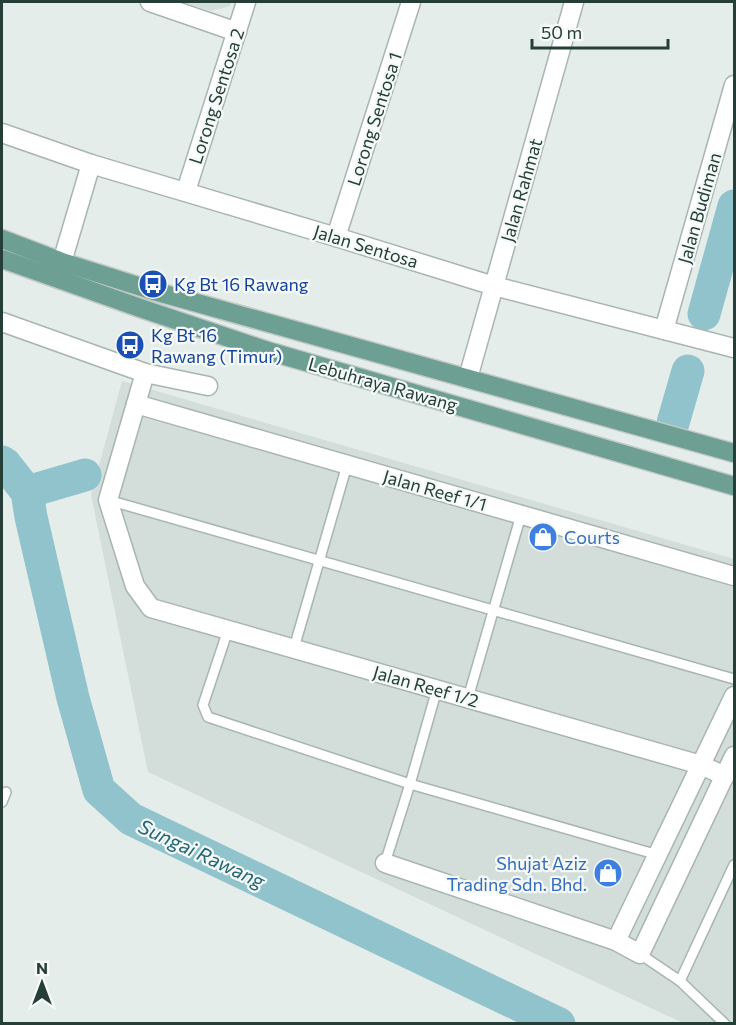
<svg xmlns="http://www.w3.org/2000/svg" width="736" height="1025" font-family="Commissioner,sans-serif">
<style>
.built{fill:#d3ddd9}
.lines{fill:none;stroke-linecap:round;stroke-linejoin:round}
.river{stroke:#91c3cd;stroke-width:33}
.lane-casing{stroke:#a8b5b1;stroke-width:12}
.street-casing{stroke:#a8b5b1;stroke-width:21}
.primary-casing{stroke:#c2c9c7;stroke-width:21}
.lane{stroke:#fff;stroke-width:9}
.street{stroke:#fff;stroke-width:18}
.primary{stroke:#6d9f93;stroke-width:18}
.labels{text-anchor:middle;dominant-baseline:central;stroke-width:4.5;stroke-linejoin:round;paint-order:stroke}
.street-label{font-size:18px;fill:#253e38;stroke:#f5faf8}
.transit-label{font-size:18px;fill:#164399;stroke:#f5faf8;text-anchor:start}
.shop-label{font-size:18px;fill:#366cbe;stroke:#f5faf8;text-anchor:start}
.water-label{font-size:20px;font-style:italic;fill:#236676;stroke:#f5faf8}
</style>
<rect width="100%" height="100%" fill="#e5edea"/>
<g class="built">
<path d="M 183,2 L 231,2 L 230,6 L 211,11 Z"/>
<path d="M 122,381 L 734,559 L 734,1023 L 683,1023 L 148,772 L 91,495 Z"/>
</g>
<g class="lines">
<g class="river">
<path d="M 704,314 L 734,206"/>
<path d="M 673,423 L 688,371"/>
<path d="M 2,462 L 5,464 L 27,492 L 31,517 L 73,698 L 99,790 L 131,819 L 559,1024"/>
<path d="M 27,492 L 85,475"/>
</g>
<g class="lane-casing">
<g id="lane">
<path d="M 108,500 L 734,679"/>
<path d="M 228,630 L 203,705 L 208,717 L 410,784 L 385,863"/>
<path d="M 294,648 L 347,465"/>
<path d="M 437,689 L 410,784 L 658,855"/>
<path d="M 468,698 L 521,515"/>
<path d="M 2,802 L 6,792"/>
<path d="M 640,954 L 680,981 L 725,1024"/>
<path d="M 680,981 L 734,865"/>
</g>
</g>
<g class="street-casing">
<g id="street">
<path d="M 150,2 L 237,32"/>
<path d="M 2,133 L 91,164 L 336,237 L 494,286 L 734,348"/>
<path d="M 186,191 L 246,2"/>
<path d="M 336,237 L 411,2"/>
<path d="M 62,262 L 91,164"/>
<path d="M 2,322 L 145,373 L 208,386"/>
<path d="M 664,330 L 734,85"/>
<path d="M 145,373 L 108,500 L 135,586 L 151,608 L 701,765 L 725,776"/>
<path d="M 468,378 L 574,2"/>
<path d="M 136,404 L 734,576"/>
<path d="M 385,863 L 616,941 L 640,954 L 734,756"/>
<path d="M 616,941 L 734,696"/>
</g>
</g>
<g class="primary-casing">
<g id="primary">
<path d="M 2,239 L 62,262 L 154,291 L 734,453"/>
<path d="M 2,259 L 143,309 L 268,351 L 734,486"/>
</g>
</g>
<use href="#lane" class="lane"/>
<use href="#street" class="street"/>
<use href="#primary" class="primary"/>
</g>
<defs>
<g id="bus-disc" transform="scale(1.5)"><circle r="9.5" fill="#1a4fb4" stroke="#f5faf8"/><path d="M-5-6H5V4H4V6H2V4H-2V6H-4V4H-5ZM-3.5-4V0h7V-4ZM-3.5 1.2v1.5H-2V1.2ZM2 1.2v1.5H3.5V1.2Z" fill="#fff"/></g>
<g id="shop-disc" transform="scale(1.5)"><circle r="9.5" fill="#3f7fe0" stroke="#f5faf8"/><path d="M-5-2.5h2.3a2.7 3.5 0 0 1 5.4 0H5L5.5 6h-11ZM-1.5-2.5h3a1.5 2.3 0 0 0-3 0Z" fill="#fff"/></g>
</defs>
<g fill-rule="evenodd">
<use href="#bus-disc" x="153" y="284"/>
<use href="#bus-disc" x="130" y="345"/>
<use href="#shop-disc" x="543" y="537"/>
<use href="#shop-disc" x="608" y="873"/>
</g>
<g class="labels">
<g class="street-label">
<text transform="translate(216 96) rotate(-72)">Lorong Sentosa 2</text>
<text transform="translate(374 119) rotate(-72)">Lorong Sentosa 1</text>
<text transform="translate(521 190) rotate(-74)">Jalan Rahmat</text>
<text transform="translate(699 208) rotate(-74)">Jalan Budiman</text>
<text transform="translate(366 246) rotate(17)">Jalan Sentosa</text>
<text transform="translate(383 384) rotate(16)">Lebuhraya Rawang</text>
<text transform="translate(435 490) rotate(16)">Jalan Reef 1/1</text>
<text transform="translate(426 686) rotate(16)">Jalan Reef 1/2</text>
</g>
<g class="transit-label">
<text x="174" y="284">Kg Bt 16 Rawang</text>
<text x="151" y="335">Kg Bt 16<tspan x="151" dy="21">Rawang (Timur)</tspan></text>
</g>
<g class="shop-label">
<text x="564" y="537">Courts</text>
<text x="587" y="863" text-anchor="end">Shujat Aziz<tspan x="587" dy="21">Trading Sdn. Bhd.</tspan></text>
</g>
<g class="water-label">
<text transform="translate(202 853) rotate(25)">Sungai Rawang</text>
</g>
</g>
<rect width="736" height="1025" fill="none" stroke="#253e38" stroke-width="6"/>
<g transform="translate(42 983)" stroke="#f5faf8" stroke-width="4.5" paint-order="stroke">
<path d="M0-4.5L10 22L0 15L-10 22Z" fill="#253e38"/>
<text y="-9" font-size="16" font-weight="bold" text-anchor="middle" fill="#253e38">N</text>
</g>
<path d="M532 39v9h136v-9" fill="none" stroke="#253e38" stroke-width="3"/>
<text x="541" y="39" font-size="18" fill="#253e38" stroke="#f5faf8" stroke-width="4.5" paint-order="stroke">50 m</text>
</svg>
